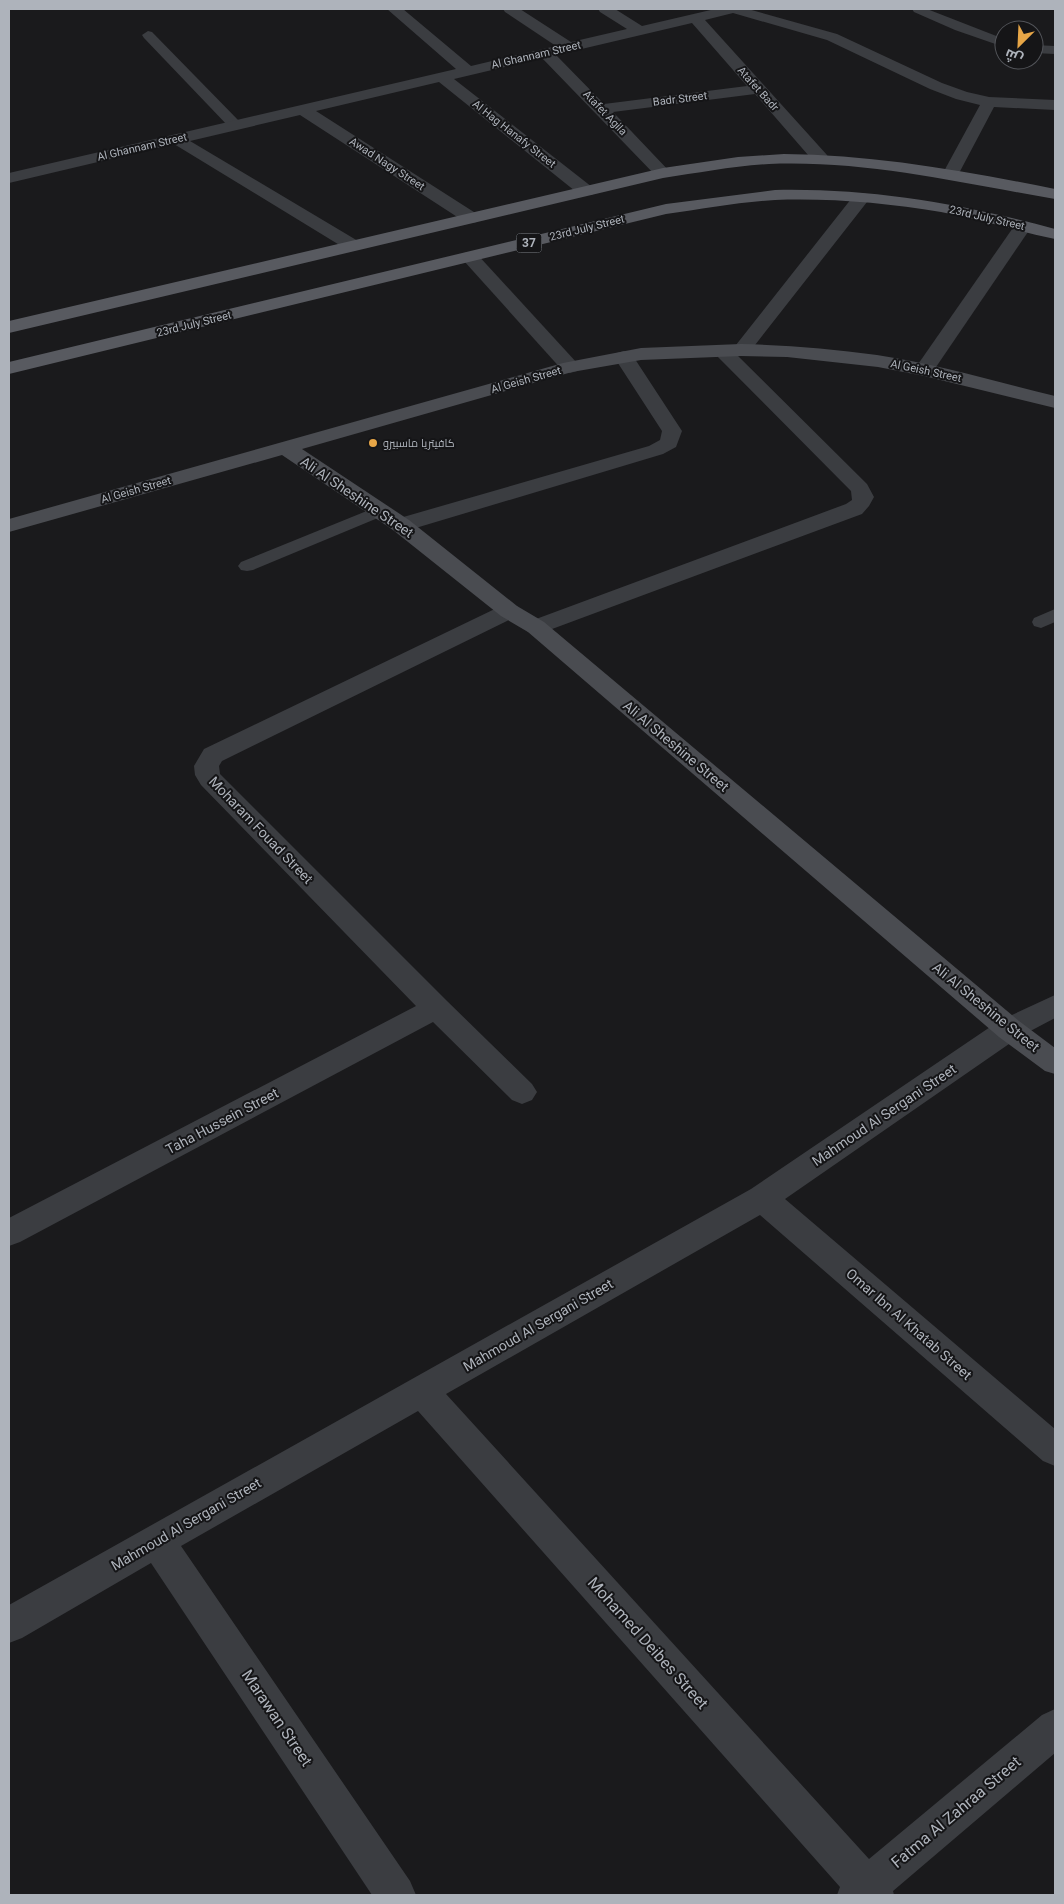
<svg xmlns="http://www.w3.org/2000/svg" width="1064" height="1904" font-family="Roboto,Cairo,sans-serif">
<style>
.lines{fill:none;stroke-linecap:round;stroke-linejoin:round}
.lane{fill:#3b3d41;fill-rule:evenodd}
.street{fill:#3b3d41;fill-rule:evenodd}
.secondary{fill:#4a4c51;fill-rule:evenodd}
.primary{fill:#585a60;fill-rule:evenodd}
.poi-dot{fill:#e7a647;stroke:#151517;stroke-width:2}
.labels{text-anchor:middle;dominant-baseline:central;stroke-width:4;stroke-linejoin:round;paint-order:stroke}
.far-street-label{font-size:11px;fill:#aeb3bb;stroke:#151517}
.far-poi-label{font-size:11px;fill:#aeb3bb;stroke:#151517;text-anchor:start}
.shield{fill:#151517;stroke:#80848a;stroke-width:1}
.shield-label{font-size:12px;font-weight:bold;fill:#aeb3bb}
.street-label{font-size:14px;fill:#aeb3bb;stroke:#151517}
.near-street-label{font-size:16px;fill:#aeb3bb;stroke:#151517}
</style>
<rect width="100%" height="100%" fill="#1a1a1c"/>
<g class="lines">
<g class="lane">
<path d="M 912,9 L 927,9 L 1004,39 L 1004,47 L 955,30 L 914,12 Z"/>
<path d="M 148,31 L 152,32 L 240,122 L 242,125 L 240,128 L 230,128 L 144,38 L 142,35 Z"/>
<path d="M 1034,45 L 1055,46 L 1055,54 L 1034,53 Z"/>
<path d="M 379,506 L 385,507 L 388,511 L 385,515 L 253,570 L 247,571 L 241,570 L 238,566 L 241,562 Z"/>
<path d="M 1055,609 L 1055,622 L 1041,628 L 1034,626 L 1032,622 L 1034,618 Z"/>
</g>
<g class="street">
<path d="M 387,9 L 403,9 L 471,66 L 556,46 L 505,12 L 503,9 L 520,9 L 571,42 L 627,29 L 600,12 L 598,9 L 615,9 L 642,26 L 715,9 L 748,9 L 837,34 L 942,83 L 967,92 L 989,97 L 1055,100 L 1055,110 L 994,107 L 957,177 L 945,177 L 943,173 L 980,105 L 956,99 L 930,89 L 827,40 L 733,13 L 705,20 L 827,155 L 829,159 L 827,163 L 815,163 L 755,94 L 613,112 L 671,173 L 669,177 L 657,177 L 542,58 L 454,79 L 592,187 L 595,191 L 592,195 L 580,195 L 439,82 L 316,111 L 477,214 L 480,218 L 477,222 L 471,223 L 465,222 L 300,115 L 190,141 L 358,241 L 361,245 L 358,249 L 352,250 L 346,249 L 174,144 L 9,183 L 9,173 L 456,69 ZM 692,23 L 747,86 L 604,104 L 556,55 Z"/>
<path d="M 861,193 L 867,194 L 870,198 L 867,202 L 748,354 L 737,355 L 867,484 L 874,497 L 869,506 L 862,514 L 544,632 L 536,634 L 528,632 L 524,627 L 528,622 L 846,504 L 852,500 L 851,491 L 712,351 L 715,347 L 722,345 L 732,350 L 855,194 Z"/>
<path d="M 1023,221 L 1029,222 L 1032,226 L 934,370 L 931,374 L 924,376 L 917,374 L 914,370 L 1017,222 Z"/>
<path d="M 470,252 L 476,253 L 577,363 L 580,367 L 577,371 L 570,373 L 563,371 L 464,261 L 461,257 L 464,253 Z"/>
<path d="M 624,351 L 631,353 L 682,431 L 676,447 L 663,454 L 409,530 L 401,531 L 393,530 L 390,525 L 393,520 L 649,446 L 660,440 L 662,431 L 614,357 L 617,353 Z"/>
<path d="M 509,604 L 517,606 L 520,611 L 517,616 L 222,761 L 219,766 L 220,774 L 446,1000 L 532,1084 L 537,1092 L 532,1100 L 522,1104 L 512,1100 L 433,1022 L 20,1242 L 9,1246 L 9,1218 L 416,1006 L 201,785 L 195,775 L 194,766 L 204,749 L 501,606 Z"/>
<path d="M 1055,995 L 1055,1018 L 1019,1037 L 785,1199 L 1055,1429 L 1055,1466 L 1043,1461 L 760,1215 L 446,1394 L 869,1859 L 1042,1715 L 1055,1709 L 1055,1753 L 893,1891 L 894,1895 L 837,1895 L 840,1887 L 418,1411 L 181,1546 L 410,1881 L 416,1895 L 372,1895 L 151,1563 L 22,1638 L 9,1643 L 9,1605 L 751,1189 L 999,1021 Z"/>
</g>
<path class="secondary" d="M 741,344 C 787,345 832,349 877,355 C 937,364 997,382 1055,396 L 1055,408 L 924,376 L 878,367 L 787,357 L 741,356 L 641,360 L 572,372 L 302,449 L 409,520 L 517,606 L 544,622 L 1019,1021 L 1055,1048 L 1055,1074 L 1045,1071 L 999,1037 L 528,632 L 501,616 L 393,530 L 282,455 L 9,532 L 9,519 L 563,363 L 641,348 Z"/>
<g class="primary">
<path d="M 784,154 C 876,155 965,171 1055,189 L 1055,199 C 960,183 866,160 769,164 C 733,166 698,173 663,178 L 9,333 L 9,321 L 663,168 L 738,157 Z"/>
<path d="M 775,190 C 871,188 963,204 1055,229 L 1055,239 C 1017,231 980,219 941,212 C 887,203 830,198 775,200 C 738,202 702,209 666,214 L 9,374 L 9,362 L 666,204 Z"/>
</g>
</g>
<circle class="poi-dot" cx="373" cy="443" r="5"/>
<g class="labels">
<g class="far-street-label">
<text transform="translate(536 55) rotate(-13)">Al Ghannam Street</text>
<text transform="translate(758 89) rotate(48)">Atafet Badr</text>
<text transform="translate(680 99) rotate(-7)">Badr Street</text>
<text transform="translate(605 113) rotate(46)">Atafet Agila</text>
<text transform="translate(514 134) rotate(38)">Al Hag Hanafy Street</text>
<text transform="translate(142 147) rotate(-13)">Al Ghannam Street</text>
<text transform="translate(387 164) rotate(33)">Awad Nagy Street</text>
<text transform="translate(987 218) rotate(13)">23rd July Street</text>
<text transform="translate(587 228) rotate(-14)">23rd July Street</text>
<text transform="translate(194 324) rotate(-14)">23rd July Street</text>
<text transform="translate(926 371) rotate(12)">Al Geish Street</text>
<text transform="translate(526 380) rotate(-16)">Al Geish Street</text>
<text transform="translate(136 490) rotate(-16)">Al Geish Street</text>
</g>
<g class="far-poi-label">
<text x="383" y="443">كافيتريا ماسبيرو</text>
</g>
<rect class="shield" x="516.5" y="233.5" width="25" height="19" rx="4"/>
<g class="shield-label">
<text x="529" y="243">37</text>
</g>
<g class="street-label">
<text transform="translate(357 497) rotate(34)">Ali Al Sheshine Street</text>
<text transform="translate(676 746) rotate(40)">Ali Al Sheshine Street</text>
<text transform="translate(261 830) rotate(46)">Moharam Fouad Street</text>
<text transform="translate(986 1007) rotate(39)">Ali Al Sheshine Street</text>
<text transform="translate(884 1115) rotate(-34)">Mahmoud Al Sergani Street</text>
<text transform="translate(222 1121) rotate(-28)">Taha Hussein Street</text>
<text transform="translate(909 1324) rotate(41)">Omar Ibn Al Khatab Street</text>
<text transform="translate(538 1325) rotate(-30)">Mahmoud Al Sergani Street</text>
<text transform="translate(186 1524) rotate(-30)">Mahmoud Al Sergani Street</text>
</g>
<g class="near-street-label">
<text transform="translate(648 1643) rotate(48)">Mohamed Deibes Street</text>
<text transform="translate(277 1718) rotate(56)">Marawan Street</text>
<text transform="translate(956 1812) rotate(-40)">Fatma Al Zahraa Street</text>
</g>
</g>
<rect width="1064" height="1904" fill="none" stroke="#aeb3bb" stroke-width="20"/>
<g transform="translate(1019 45) rotate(204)"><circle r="24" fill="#151517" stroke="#525459"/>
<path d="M0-4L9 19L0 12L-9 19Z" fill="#e7a647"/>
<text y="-8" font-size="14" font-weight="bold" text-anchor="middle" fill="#aeb3bb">ش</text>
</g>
</svg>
